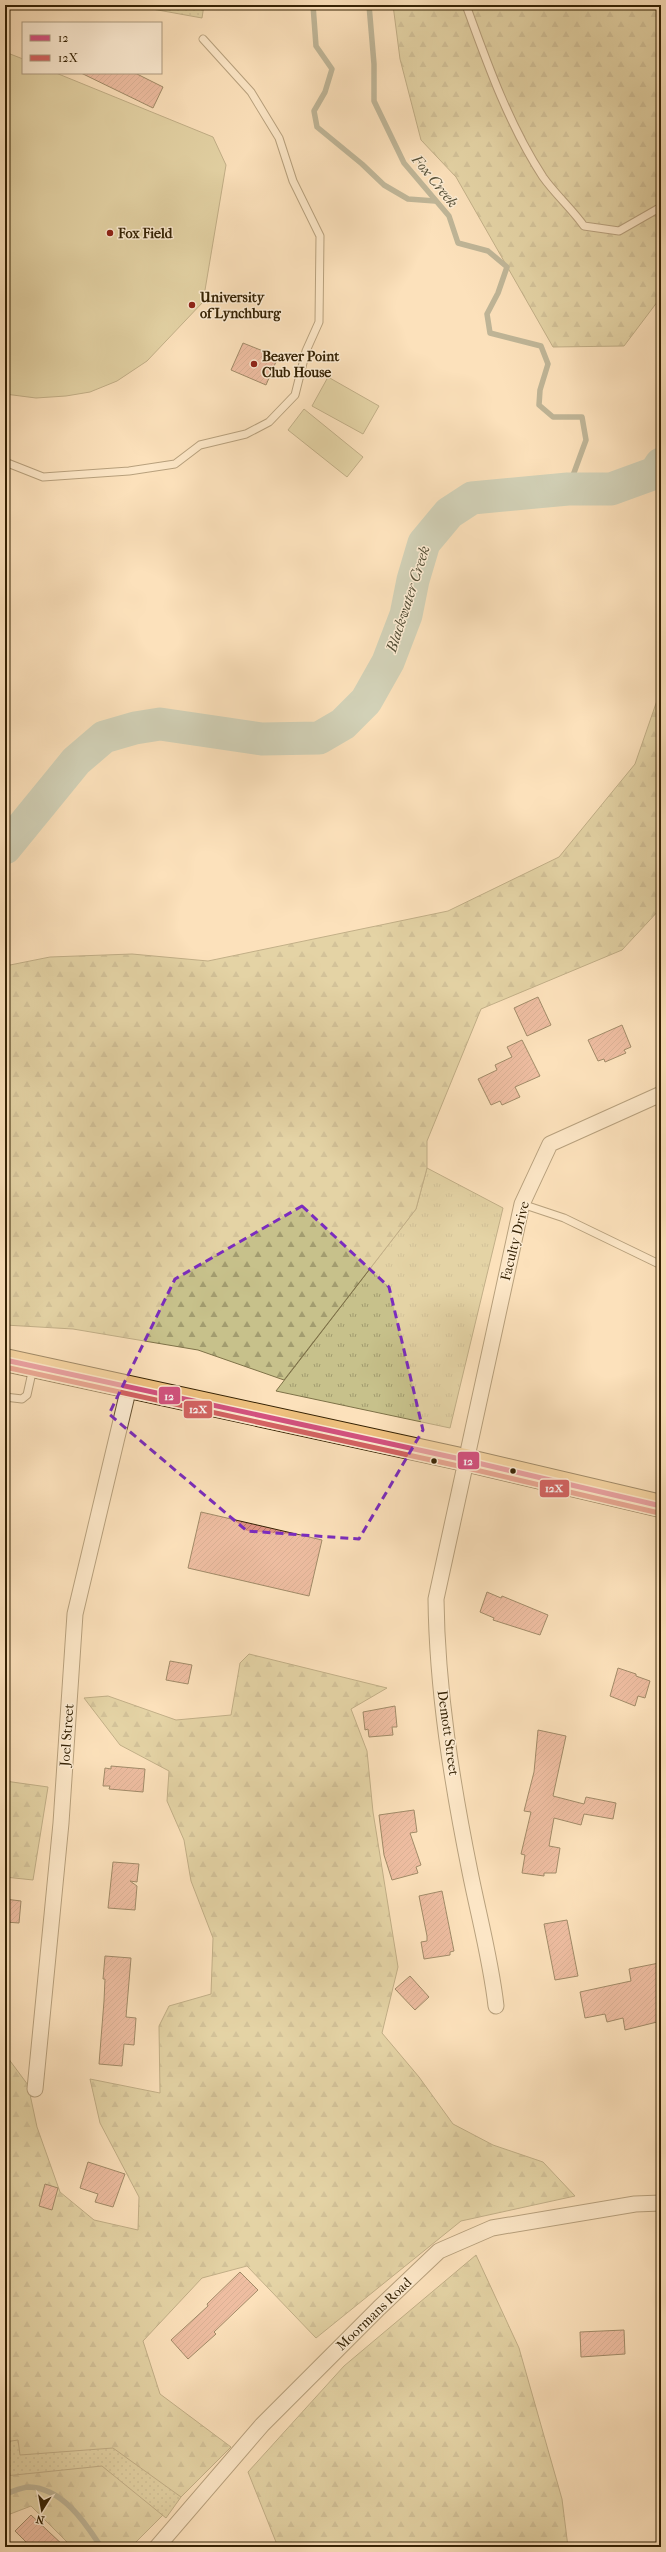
<svg xmlns="http://www.w3.org/2000/svg" width="666" height="2552" font-family="'IM FELL French Canon',serif">
<style>
.grass{fill:url(#grass-tufts);stroke:#7e7248}
.forest{fill:url(#forest-firs);stroke:#7e7248}
.park{fill:url(#park-dots);stroke:#7e7248}
.garden{fill:#c7c18b;stroke:#7e7248}
.lines{fill:none;stroke-linecap:round;stroke-linejoin:round}
.stream{stroke:#757f6c;stroke-width:5.5}
.river{stroke:#9fbdb2;stroke-width:33}
.building{fill:url(#building-hatch);stroke:#352204}
.lane-casing{stroke:#675232;stroke-width:9}
.street-casing{stroke:#675232;stroke-width:17}
.primary-casing{stroke:#352204;stroke-width:24}
.lane{stroke:#fdecd3;stroke-width:7}
.street{stroke:#fdecd3;stroke-width:15}
.primary{stroke:#eec07e;stroke-width:22}
.bus-1-casing{stroke:#fdecd3;stroke-width:8}
.bus-2-casing{stroke:#fdecd3;stroke-width:8}
.bus-1{stroke:#d45280;stroke-width:5}
.bus-2{stroke:#d56363;stroke-width:5}
.marked{fill:none;stroke:#7b2cbf;stroke-width:3;stroke-dasharray:8 5;stroke-linejoin:round}
.poi-dot{fill:#8f2418;stroke:#fdecd3;stroke-width:1.5}
.bus-dot{fill:#352204;stroke:#fdecd3;stroke-width:1.5}
.labels{text-anchor:middle;dominant-baseline:central;stroke-width:3;stroke-linejoin:round;paint-order:stroke}
.poi-label{font-size:14px;font-weight:bold;fill:#352204;stroke:#fdecd3;text-anchor:start}
.street-label{font-size:14px;fill:#352204;stroke:#fdecd3}
.water-label{font-size:15px;font-style:italic;fill:#555038;stroke:#fdecd3}
.line-badge{stroke:#fdecd3;stroke-width:1.5}
.badge-label{font-size:11px;text-anchor:middle;font-weight:bold;fill:#fff}
</style>
<defs>
<pattern id="grass-tufts" width="24" height="20" patternUnits="userSpaceOnUse"><rect width="24" height="20" fill="#c7c18b"/><path d="M3 7l-1-3M5 7V3M7 7l1-3M15 17l-1-3M17 17v-4M19 17l1-3" fill="none" stroke="#a29c6f"/></pattern>
<pattern id="forest-firs" width="22" height="20" patternUnits="userSpaceOnUse"><rect width="22" height="20" fill="#c7c18b"/><path d="M5 1l3.5 6h-7zM16 11l3.5 6h-7z" fill="#a29c6f"/></pattern>
<pattern id="park-dots" width="8" height="8" patternUnits="userSpaceOnUse"><rect width="8" height="8" fill="#c7c18b"/><path d="M2 2h.1M6 6h.1" fill="none" stroke="#a29c6f" stroke-width="1.8" stroke-linecap="round"/></pattern>
<pattern id="building-hatch" width="6" height="6" patternUnits="userSpaceOnUse"><rect width="6" height="6" fill="#dd9180"/><path d="M-1 1l2-2M0 6l6-6M5 7l2-2" fill="none" stroke="#b47667"/></pattern>
</defs>
<rect width="100%" height="100%" fill="#fce1bb"/>
<filter id="stains"><feTurbulence type="fractalNoise" baseFrequency=".005" numOctaves="4"/><feColorMatrix values="0 0 0 0 .2 0 0 0 0 .09 0 0 0 0 .02 0 0 0 .5 -.17"/></filter>
<radialGradient id="worn" r=".72"><stop offset=".6" stop-color="#630" stop-opacity="0"/><stop offset="1" stop-color="#630" stop-opacity=".3"/></radialGradient>
<path class="grass" d="M 427,1168 L 503,1208 L 450,1428 L 276,1391 L 416,1209 Z"/>
<g class="forest">
<path d="M 393,5 L 661,5 L 661,297 L 624,346 L 553,347 L 456,177 L 421,140 L 400,59 Z"/>
<path d="M 661,689 L 661,908 L 622,950 L 481,1009 L 427,1141 L 427,1168 L 416,1209 L 284,1380 L 198,1350 L 73,1329 L 5,1325 L 5,966 L 50,957 L 132,954 L 208,961 L 448,911 L 559,857 L 635,764 Z"/>
<path d="M 249,1654 L 387,1688 L 351,1709 L 367,1751 L 373,1812 L 398,1967 L 382,2033 L 419,2077 L 453,2124 L 493,2145 L 543,2162 L 575,2196 L 461,2221 L 316,2338 L 247,2266 L 202,2278 L 143,2341 L 160,2394 L 231,2447 L 131,2547 L 72,2547 L 31,2506 L 5,2516 L 5,2054 L 28,2085 L 37,2127 L 60,2192 L 94,2220 L 138,2230 L 139,2197 L 100,2123 L 90,2079 L 160,2093 L 159,2026 L 169,2006 L 211,1994 L 213,1938 L 191,1881 L 184,1840 L 167,1801 L 169,1771 L 120,1745 L 84,1698 L 108,1696 L 176,1720 L 231,1715 L 240,1663 Z"/>
<path d="M 5,1781 L 48,1787 L 33,1880 L 5,1877 Z"/>
<path d="M 476,2255 L 519,2348 L 562,2499 L 568,2547 L 278,2547 L 248,2472 L 344,2366 Z"/>
</g>
<g class="park">
<path d="M 130,5 L 204,5 L 202,18 Z"/>
<path d="M 18,2440 L 20,2455 L 113,2448 L 181,2497 L 166,2518 L 102,2466 L 5,2476 L 5,2442 Z"/>
</g>
<g class="garden">
<path d="M 5,52 L 23,59 L 23,73 L 56,73 L 213,137 L 226,165 L 203,302 L 147,361 L 117,381 L 90,392 L 66,396 L 36,398 L 5,394 Z"/>
<path d="M 328,377 L 379,406 L 363,434 L 312,406 Z"/>
<path d="M 304,409 L 363,457 L 347,477 L 288,430 Z"/>
</g>
<g class="lines">
<g class="stream">
<path d="M 313,5 L 316,46 L 332,69 L 325,92 L 314,111 L 317,127 L 362,164 L 384,185 L 408,199 L 435,201"/>
<path d="M 369,5 L 374,64 L 374,101 L 404,163 L 449,216 L 458,243 L 488,251 L 507,267 L 498,293 L 487,314 L 490,333 L 541,346 L 548,364 L 540,390 L 539,405 L 553,417 L 582,417 L 586,440 L 568,489"/>
<path d="M 5,2494 C 12,2492 22,2487 29,2487 C 62,2488 85,2522 101,2547"/>
</g>
<path class="river" d="M 5,848 L 76,761 L 104,737 L 135,728 L 160,724 L 262,739 L 319,738 L 343,724 L 366,701 L 388,662 L 406,615 L 413,580 L 424,543 L 449,513 L 472,498 L 568,489 L 611,489 L 655,473 L 661,464"/>
</g>
<g class="building">
<path d="M 81,73 L 135,73 L 163,87 L 153,108 Z"/>
<path d="M 243,343 L 278,357 L 266,385 L 231,370 Z"/>
<path d="M 538,997 L 551,1025 L 527,1036 L 514,1008 Z"/>
<path d="M 622,1025 L 631,1047 L 624,1050 L 626,1053 L 605,1062 L 604,1059 L 598,1061 L 588,1040 Z"/>
<path d="M 522,1040 L 540,1076 L 515,1087 L 520,1097 L 502,1105 L 500,1101 L 491,1105 L 478,1079 L 497,1070 L 495,1065 L 512,1057 L 507,1047 Z"/>
<path d="M 201,1512 L 322,1540 L 309,1596 L 188,1568 Z"/>
<path d="M 487,1592 L 501,1598 L 502,1596 L 548,1615 L 540,1635 L 493,1620 L 494,1618 L 480,1612 Z"/>
<path d="M 170,1661 L 192,1665 L 188,1684 L 166,1680 Z"/>
<path d="M 618,1668 L 636,1674 L 636,1676 L 650,1681 L 645,1698 L 638,1696 L 635,1706 L 610,1696 Z"/>
<path d="M 395,1706 L 397,1727 L 392,1727 L 393,1735 L 369,1737 L 368,1729 L 365,1730 L 363,1712 Z"/>
<path d="M 538,1730 L 566,1736 L 553,1796 L 584,1804 L 586,1797 L 616,1803 L 613,1819 L 584,1814 L 581,1825 L 554,1818 L 549,1846 L 560,1848 L 556,1873 L 544,1873 L 544,1876 L 522,1873 L 525,1855 L 521,1854 L 531,1812 L 524,1811 L 534,1772 Z"/>
<path d="M 111,1766 L 145,1769 L 143,1792 L 109,1789 L 110,1786 L 103,1786 L 105,1768 L 111,1769 Z"/>
<path d="M 414,1810 L 417,1832 L 410,1833 L 421,1865 L 416,1867 L 418,1873 L 392,1880 L 384,1855 L 379,1815 Z"/>
<path d="M 113,1862 L 139,1864 L 137,1882 L 130,1881 L 137,1886 L 135,1910 L 108,1908 Z"/>
<path d="M 442,1891 L 454,1951 L 450,1952 L 450,1955 L 424,1959 L 421,1942 L 427,1941 L 427,1936 L 419,1896 Z"/>
<path d="M 5,1899 L 21,1901 L 19,1923 L 5,1922 Z"/>
<path d="M 567,1920 L 578,1976 L 555,1980 L 544,1924 Z"/>
<path d="M 105,1956 L 131,1958 L 126,2017 L 136,2018 L 134,2045 L 124,2044 L 122,2066 L 99,2064 L 104,2001 L 105,1979 L 103,1979 Z"/>
<path d="M 659,1963 L 661,1974 L 661,2021 L 625,2030 L 623,2018 L 607,2022 L 605,2014 L 585,2018 L 580,1992 L 631,1981 L 629,1969 Z"/>
<path d="M 410,1976 L 429,1997 L 415,2010 L 395,1989 Z"/>
<path d="M 88,2162 L 125,2174 L 113,2207 L 95,2202 L 98,2194 L 80,2188 Z"/>
<path d="M 45,2184 L 58,2188 L 52,2210 L 39,2206 Z"/>
<path d="M 240,2272 L 258,2290 L 214,2332 L 216,2334 L 188,2359 L 171,2340 L 208,2306 L 207,2304 Z"/>
<path d="M 624,2330 L 625,2354 L 581,2357 L 580,2332 Z"/>
<path d="M 31,2515 L 65,2547 L 31,2547 L 15,2531 Z"/>
</g>
<g class="lines">
<g class="lane-casing">
<g id="lane">
<path d="M 466,5 C 487,63 509,125 543,177 C 555,194 572,209 584,226 L 619,231 L 661,207"/>
<path d="M 5,462 L 43,477 L 129,471 L 175,464 L 200,445 L 246,434 L 269,422 L 295,395 L 306,351 L 319,322 L 320,236 L 293,181 L 279,138 L 251,92 L 203,39"/>
<path d="M 522,1204 L 564,1218 L 661,1265"/>
<path d="M 5,1397 L 22,1399 L 27,1395 L 33,1368"/>
</g>
</g>
<g class="street-casing">
<g id="street">
<path d="M 496,2006 C 491,1961 479,1917 470,1872 C 452,1783 437,1690 436,1599 L 522,1204 L 550,1144 L 661,1094"/>
<path d="M 35,2089 L 61,1823 L 75,1614 L 129,1387"/>
<path d="M 157,2547 L 262,2425 L 379,2308 L 439,2251 L 492,2228 L 635,2204 L 661,2203"/>
</g>
</g>
<g class="primary-casing">
<path id="primary" d="M 5,1360 L 465,1460 L 661,1506"/>
</g>
<use href="#lane" class="lane"/>
<use href="#street" class="street"/>
<use href="#primary" class="primary"/>
<g class="bus-1-casing">
<path id="bus-1" d="M 5,1360 L 465,1460 L 661,1506"/>
</g>
<g class="bus-2-casing">
<path id="bus-2" d="M 5,1367 L 463,1467 L 659,1513"/>
</g>
<use href="#bus-1" class="bus-1"/>
<use href="#bus-2" class="bus-2"/>
</g>
<path d="M0 0H666V2552H0ZM 302,1206 L 389,1287 L 423,1430 L 359,1539 L 247,1531 L 109,1414 L 175,1279 Z" fill="#fce1bb" fill-opacity=".55" fill-rule="evenodd"/>
<path class="marked" d="M 302,1206 L 389,1287 L 423,1430 L 359,1539 L 247,1531 L 109,1414 L 175,1279 Z"/>
<g class="poi-dot">
<circle cx="110" cy="233" r="4"/>
<circle cx="192" cy="305" r="4"/>
<circle cx="254" cy="364" r="4"/>
</g>
<g class="bus-dot">
<circle cx="434" cy="1461" r="3.5"/>
<circle cx="513" cy="1471" r="3.5"/>
</g>
<g class="labels">
<g class="poi-label">
<text x="118" y="233">Fox Field</text>
<text x="200" y="297">University<tspan x="200" dy="16">of Lynchburg</tspan></text>
<text x="262" y="356">Beaver Point<tspan x="262" dy="16">Club House</tspan></text>
</g>
<g class="street-label">
<text transform="translate(515 1241) rotate(-76)">Faculty Drive</text>
<text transform="translate(448 1733) rotate(82)">Demott Street</text>
<text transform="translate(67 1735) rotate(-86)">Joel Street</text>
<text transform="translate(374 2314) rotate(-44)">Moormans Road</text>
</g>
<g class="water-label">
<text transform="translate(435 181) rotate(51)">Fox Creek</text>
<text transform="translate(408 599) rotate(-72)">Blackwater Creek</text>
</g>
</g>
<g class="line-badge">
<rect x="158" y="1386" width="23" height="19" rx="4" fill="#d45280"/>
<rect x="183" y="1400" width="30" height="19" rx="4" fill="#d56363"/>
<rect x="457" y="1451" width="23" height="19" rx="4" fill="#d45280"/>
<rect x="539" y="1479" width="31" height="19" rx="4" fill="#d56363"/>
</g>
<g class="badge-label">
<text x="169" y="1400">12</text>
<text x="198" y="1413">12X</text>
<text x="468" y="1465">12</text>
<text x="554" y="1492">12X</text>
</g>
<rect width="666" height="2552" fill="none" stroke="#fce1bb" stroke-width="20"/>
<rect x="6" y="6" width="654" height="2540" fill="none" stroke="#352204" stroke-width="2"/>
<rect x="10" y="10" width="646" height="2532" fill="none" stroke="#352204"/>
<rect x="22" y="22" width="140" height="52" fill="#fdecd3" stroke="#ad9b80"/>
<rect x="30" y="35" width="20" height="6" fill="#d45280" stroke="#ad9b80"/>
<text x="58" y="42" font-size="12" fill="#352204">12</text>
<rect x="30" y="55" width="20" height="6" fill="#d56363" stroke="#ad9b80"/>
<text x="58" y="62" font-size="12" fill="#352204">12X</text>
<g transform="translate(42 2510) rotate(191)" stroke="#fdecd3" stroke-width="3" paint-order="stroke">
<path d="M0-3L7 15L0 10L-7 15Z" fill="#352204"/>
<text y="-6" font-size="11" font-weight="bold" text-anchor="middle" fill="#352204">N</text>
</g>
<rect width="100%" height="100%" filter="url(#stains)"/>
<rect width="100%" height="100%" fill="url(#worn)"/>
</svg>
